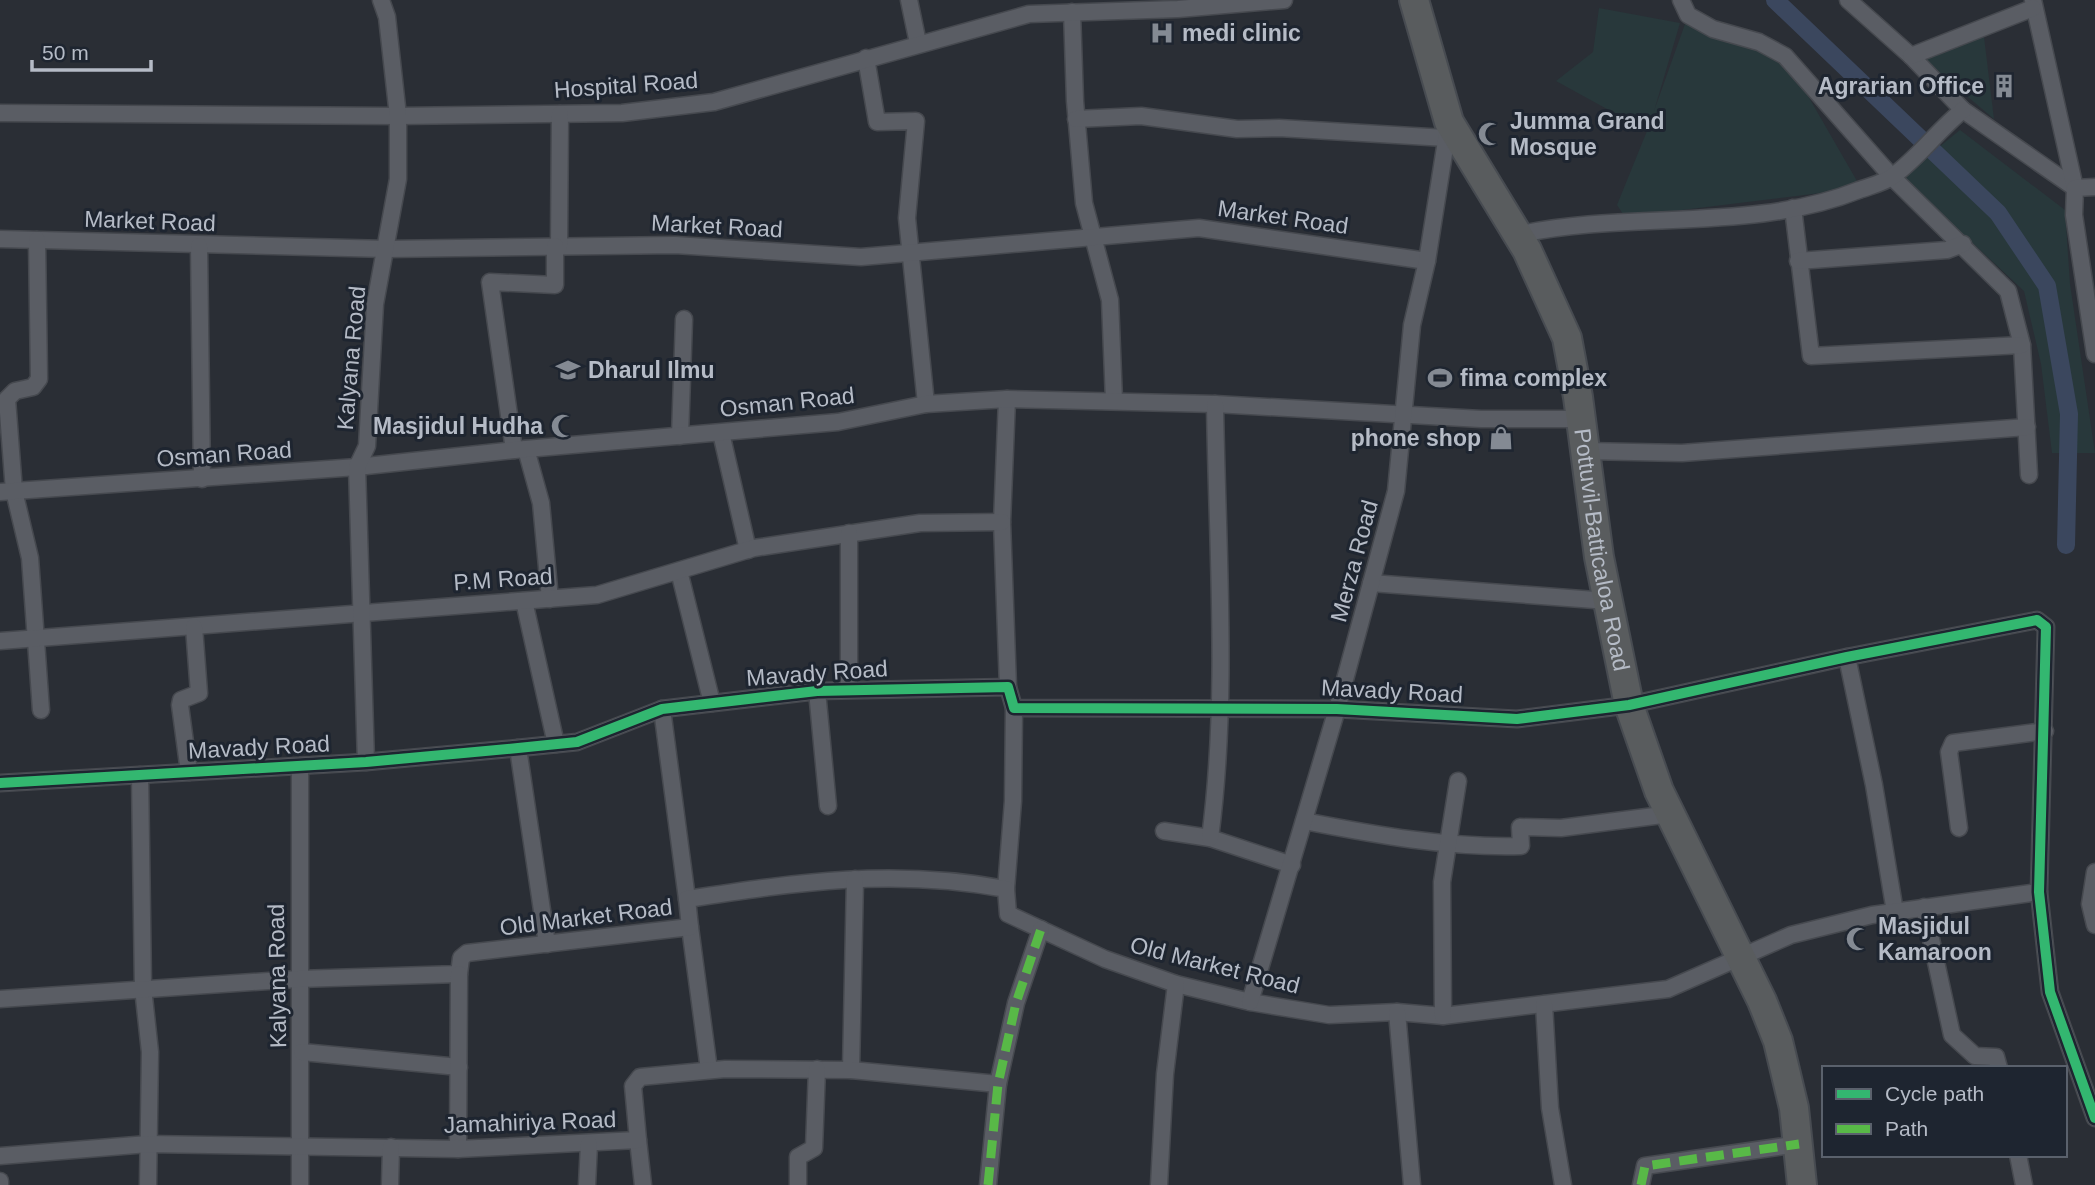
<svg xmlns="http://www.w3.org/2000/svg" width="2095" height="1185" font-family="Helvetica,sans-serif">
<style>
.green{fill:#28383b}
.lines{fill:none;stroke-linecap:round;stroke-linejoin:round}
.canal{stroke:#3b475e;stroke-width:18}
.street-casing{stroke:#46494f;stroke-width:19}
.highway-casing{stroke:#474b51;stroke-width:32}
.street{stroke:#5a5d64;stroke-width:16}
.highway{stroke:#595c5e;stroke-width:28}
.quiet{stroke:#58b947;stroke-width:9;stroke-dasharray:18 9;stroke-linecap:butt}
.cycleway-casing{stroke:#1e2530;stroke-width:15}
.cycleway{stroke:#33b770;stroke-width:10}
.labels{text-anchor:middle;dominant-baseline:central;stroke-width:6;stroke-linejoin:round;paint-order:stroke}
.poi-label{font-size:23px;font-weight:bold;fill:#b5bbc6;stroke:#1e2530;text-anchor:start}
.street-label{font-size:23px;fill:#b5bbc6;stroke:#1e2530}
</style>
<rect width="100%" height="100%" fill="#2a2e35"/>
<g class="green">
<path d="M 1599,8 L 1680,23 L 1654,111 L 1685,24 L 1785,56 L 1861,188 L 1625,217 L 1617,205 L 1647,131 L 1556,81 L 1593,52 Z"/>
<path d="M 1984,37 L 1994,119 L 1922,58 Z"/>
<path d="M 1960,130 L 2065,210 L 2070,284 L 2095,453 L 2052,453 L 2041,364 L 2024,291 L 1902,177 Z"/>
</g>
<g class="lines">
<path class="canal" d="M 1775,0 L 1998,213 L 2047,286 L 2069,414 L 2066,545"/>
<g class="street-casing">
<g id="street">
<path d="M 909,0 L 918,43"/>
<path d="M 1681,0 L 1688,15 L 1713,29 L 1759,42 L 1785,56 L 1892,177 L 2008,291 L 2022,345 L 2029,475"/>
<path d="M 1848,0 L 1911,56 L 1963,110 L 2075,188"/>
<path d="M 2033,0 L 2075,188"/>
<path d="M 1072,12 L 1075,101 L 1084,203 L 1110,300 L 1114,401"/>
<path d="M 1911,56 L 2033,8"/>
<path d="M 866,58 L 877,122 L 916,121 L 907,218 L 926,404"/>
<path d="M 0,113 L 398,116 L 622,113 L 714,102 L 1029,14 L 1178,9 L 1284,0"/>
<path d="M 1076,119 L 1141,116 L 1237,129 L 1279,128 L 1446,138"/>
<path d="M 2095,187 L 2075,188 L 2074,215 L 2095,354"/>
<path d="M 1793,208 L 1811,356 L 2022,345"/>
<path d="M 1517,235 C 1627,210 1752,233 1859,190 C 1870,186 1884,183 1893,176 C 1919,157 1938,130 1963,110"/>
<path d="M 0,239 L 387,249 L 675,245 L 861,257 L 1199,228 L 1427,261"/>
<path d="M 37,240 L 39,379 L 33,387 L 15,391 L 7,399 L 14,491 L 30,558 L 41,710"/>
<path d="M 199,246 L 202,479"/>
<path d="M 559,247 L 560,114"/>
<path d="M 1798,261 L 1947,250 L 1963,244"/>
<path d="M 1007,399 L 1002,522 L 1008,687"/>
<path d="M 721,433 L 748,550"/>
<path d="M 680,436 L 684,319"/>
<path d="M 526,449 L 541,503 L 550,599"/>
<path d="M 514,450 L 490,282 L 555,285 L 555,246"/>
<path d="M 1585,451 L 1682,453 L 2027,427"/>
<path d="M 0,492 L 357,467 L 514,450 L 838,422 L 926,404 L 1007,399 L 1215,404 L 1481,419 L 1581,419"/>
<path d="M 679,571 L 712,703"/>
<path d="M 1371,583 L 1608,601"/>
<path d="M 524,601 L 556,744"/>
<path d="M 0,641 L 597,595 L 754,548 L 920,523 L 1002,522"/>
<path d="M 1847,657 L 1874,785 L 1895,912"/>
<path d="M 849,689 L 849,533"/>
<path d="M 817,691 L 828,806"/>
<path d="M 662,709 L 687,899"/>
<path d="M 518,748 L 547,944"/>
<path d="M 366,762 L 357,467 L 367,446 L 375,304 L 398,179 L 398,116 L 387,17 L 381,0"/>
<path d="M 300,766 L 300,1185"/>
<path d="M 189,772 L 180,705 L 181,700 L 199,693 L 194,627"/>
<path d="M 140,775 L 143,988 L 150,1052 L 148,1185"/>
<path d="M 0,783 L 366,762 L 518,748 L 577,742 L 662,709 L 817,691 L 1008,687 L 1014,708 L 1337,709 L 1517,719 L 1629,705 L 1847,657 L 2037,620 L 2046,627 L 2039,892 L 2050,992 L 2095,1118"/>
<path d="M 1304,821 C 1376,835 1448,848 1521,846 L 1520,827 L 1561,828 L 1670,814"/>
<path d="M 1959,828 L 1949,752 L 1953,743 L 2045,731"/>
<path d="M 1164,831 L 1210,838 L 1292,865"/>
<path d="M 1210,838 C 1229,695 1217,548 1215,404"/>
<path d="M 2095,872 L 2090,904 L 2095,925"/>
<path d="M 1006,889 L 1013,801 L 1014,708"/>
<path d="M 1924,907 L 1952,1035 L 1975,1056 L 1996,1057 L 1999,1068"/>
<path d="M 690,927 L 709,1070"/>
<path d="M 0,999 L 298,979 L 459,974 L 461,958 L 467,953 L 690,927 L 687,899 C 798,882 894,868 1006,889 L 1008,914 L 1105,959 L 1176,984 L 1250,1002 L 1329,1015 L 1397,1012 L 1443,1016 L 1668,989 L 1791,935 L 1872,915 L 2039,892"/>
<path d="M 1250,1002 L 1337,709 L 1396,491 L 1412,325 L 1427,261 L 1449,122"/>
<path d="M 1544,1004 L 1550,1108 L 1563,1185"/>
<path d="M 1397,1012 L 1412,1185"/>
<path d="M 1443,1016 L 1442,882 L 1458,781"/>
<path d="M 302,1052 L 459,1067"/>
<path d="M 851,1070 L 855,879"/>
<path d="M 638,1140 L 643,1185"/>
<path d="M 458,1149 L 459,974"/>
<path d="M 2018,1155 L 2024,1185"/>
<path d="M 0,1156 L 148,1144 L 458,1149 L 638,1140 L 633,1086 L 640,1077 L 725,1069 L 851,1070 L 998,1084"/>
<path d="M 0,1181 L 0,1185"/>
<path d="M 390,1185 L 391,1147"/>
<path d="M 587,1185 L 589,1144"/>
<path d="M 798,1185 L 798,1157 L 814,1148 L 817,1069"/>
<path d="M 988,1185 L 998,1084 L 1016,1003 L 1041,929"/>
<path d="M 1159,1185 L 1165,1074 L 1176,984"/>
<path d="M 1641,1185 L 1645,1166 L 1799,1144"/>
</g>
</g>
<g class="highway-casing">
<g id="highway">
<path id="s1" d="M 1414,0 L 1449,122 L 1527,250 L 1567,338 L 1578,397 L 1599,557 L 1629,705 L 1659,791 L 1762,1001 L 1778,1041 L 1794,1108 L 1802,1185"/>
</g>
</g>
<use href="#street" class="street"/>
<use href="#highway" class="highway"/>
<g class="quiet">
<path d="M 988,1185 L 998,1084 L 1016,1003 L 1041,929"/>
<path d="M 1641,1185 L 1645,1166 L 1799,1144"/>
</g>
<g class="cycleway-casing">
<path id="cycleway" d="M 0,783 L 366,762 L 518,748 L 577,742 L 662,709 L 817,691 L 1008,687 L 1014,708 L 1337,709 L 1517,719 L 1629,705 L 1847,657 L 2037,620 L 2046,627 L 2039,892 L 2050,992 L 2095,1118"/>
</g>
<use href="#cycleway" class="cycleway"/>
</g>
<defs>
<g id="hospital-bare" transform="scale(1.89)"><path d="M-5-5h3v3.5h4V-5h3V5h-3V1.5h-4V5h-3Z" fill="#848a93" stroke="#1e2530" stroke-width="2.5" paint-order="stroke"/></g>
<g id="building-bare" transform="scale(1.89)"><path d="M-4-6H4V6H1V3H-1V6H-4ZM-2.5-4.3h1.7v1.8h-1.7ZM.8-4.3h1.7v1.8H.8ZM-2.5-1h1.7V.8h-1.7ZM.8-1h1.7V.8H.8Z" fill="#848a93" stroke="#1e2530" stroke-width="2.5" paint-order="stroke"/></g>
<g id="mosque-bare" transform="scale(1.89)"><path d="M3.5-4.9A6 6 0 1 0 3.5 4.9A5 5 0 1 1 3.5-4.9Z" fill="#848a93" stroke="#1e2530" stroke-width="2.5" paint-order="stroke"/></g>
<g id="school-bare" transform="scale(1.89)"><path d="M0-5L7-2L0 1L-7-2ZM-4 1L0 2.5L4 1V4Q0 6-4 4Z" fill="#848a93" stroke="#1e2530" stroke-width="2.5" paint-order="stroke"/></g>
<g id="stadium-bare" transform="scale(1.89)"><path d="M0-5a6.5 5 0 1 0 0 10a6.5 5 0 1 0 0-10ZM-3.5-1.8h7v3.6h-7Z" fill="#848a93" stroke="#1e2530" stroke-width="2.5" paint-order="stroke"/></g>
<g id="shop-bare" transform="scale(1.89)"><path d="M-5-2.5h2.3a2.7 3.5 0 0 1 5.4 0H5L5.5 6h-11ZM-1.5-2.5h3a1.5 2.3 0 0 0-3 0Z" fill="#848a93" stroke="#1e2530" stroke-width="2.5" paint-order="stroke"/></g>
</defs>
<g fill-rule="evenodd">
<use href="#hospital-bare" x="1162" y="33"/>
<use href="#building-bare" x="2004" y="86"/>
<use href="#mosque-bare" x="1490" y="134"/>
<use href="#school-bare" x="568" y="370"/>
<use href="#stadium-bare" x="1440" y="378"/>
<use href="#mosque-bare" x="563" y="426"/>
<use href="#shop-bare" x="1501" y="438"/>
<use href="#mosque-bare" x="1858" y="939"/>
</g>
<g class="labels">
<g class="poi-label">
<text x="1182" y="33">medi clinic</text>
<text x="1984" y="86" text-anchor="end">Agrarian Office</text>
<text x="1510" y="121">Jumma Grand<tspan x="1510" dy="26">Mosque</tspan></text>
<text x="588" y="370">Dharul Ilmu</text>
<text x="1460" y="378">fima complex</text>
<text x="543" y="426" text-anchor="end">Masjidul Hudha</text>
<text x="1481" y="438" text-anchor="end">phone shop</text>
<text x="1878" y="926">Masjidul<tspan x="1878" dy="26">Kamaroon</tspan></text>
</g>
<g class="street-label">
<text transform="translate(626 85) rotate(-4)">Hospital Road</text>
<text transform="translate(1283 217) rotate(8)">Market Road</text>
<text transform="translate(150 221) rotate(2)">Market Road</text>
<text transform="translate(717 226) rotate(3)">Market Road</text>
<text transform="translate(351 358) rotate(-85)">Kalyana Road</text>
<text transform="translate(787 402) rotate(-6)">Osman Road</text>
<text transform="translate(224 454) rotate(-4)">Osman Road</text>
<text stroke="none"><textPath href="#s1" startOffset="588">Pottuvil-Batticaloa Road</textPath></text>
<text transform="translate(1354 561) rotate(-75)">Merza Road</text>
<text transform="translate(503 579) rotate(-4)">P.M Road</text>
<text transform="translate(817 673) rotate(-4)">Mavady Road</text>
<text transform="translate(1392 691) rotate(3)">Mavady Road</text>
<text transform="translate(259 747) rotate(-3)">Mavady Road</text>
<text transform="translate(586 917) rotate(-7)">Old Market Road</text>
<text transform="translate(1215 965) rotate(14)">Old Market Road</text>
<text transform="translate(277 976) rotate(-91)">Kalyana Road</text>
<text transform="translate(530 1122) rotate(-2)">Jamahiriya Road</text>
</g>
</g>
<rect x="1822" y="1066" width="245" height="91" fill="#1e2530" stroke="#5a616c" stroke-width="2"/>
<rect x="1836" y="1089" width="35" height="10" fill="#33b770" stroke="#5a616c" stroke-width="2"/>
<text x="1885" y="1101" font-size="21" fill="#b5bbc6">Cycle path</text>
<rect x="1836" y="1124" width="35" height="10" fill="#58b947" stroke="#5a616c" stroke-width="2"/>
<text x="1885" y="1136" font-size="21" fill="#b5bbc6">Path</text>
<path d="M32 60v10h119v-10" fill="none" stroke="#b5bbc6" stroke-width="3.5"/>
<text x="42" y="60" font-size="21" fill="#b5bbc6" stroke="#1e2530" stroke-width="5" paint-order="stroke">50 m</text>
</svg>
